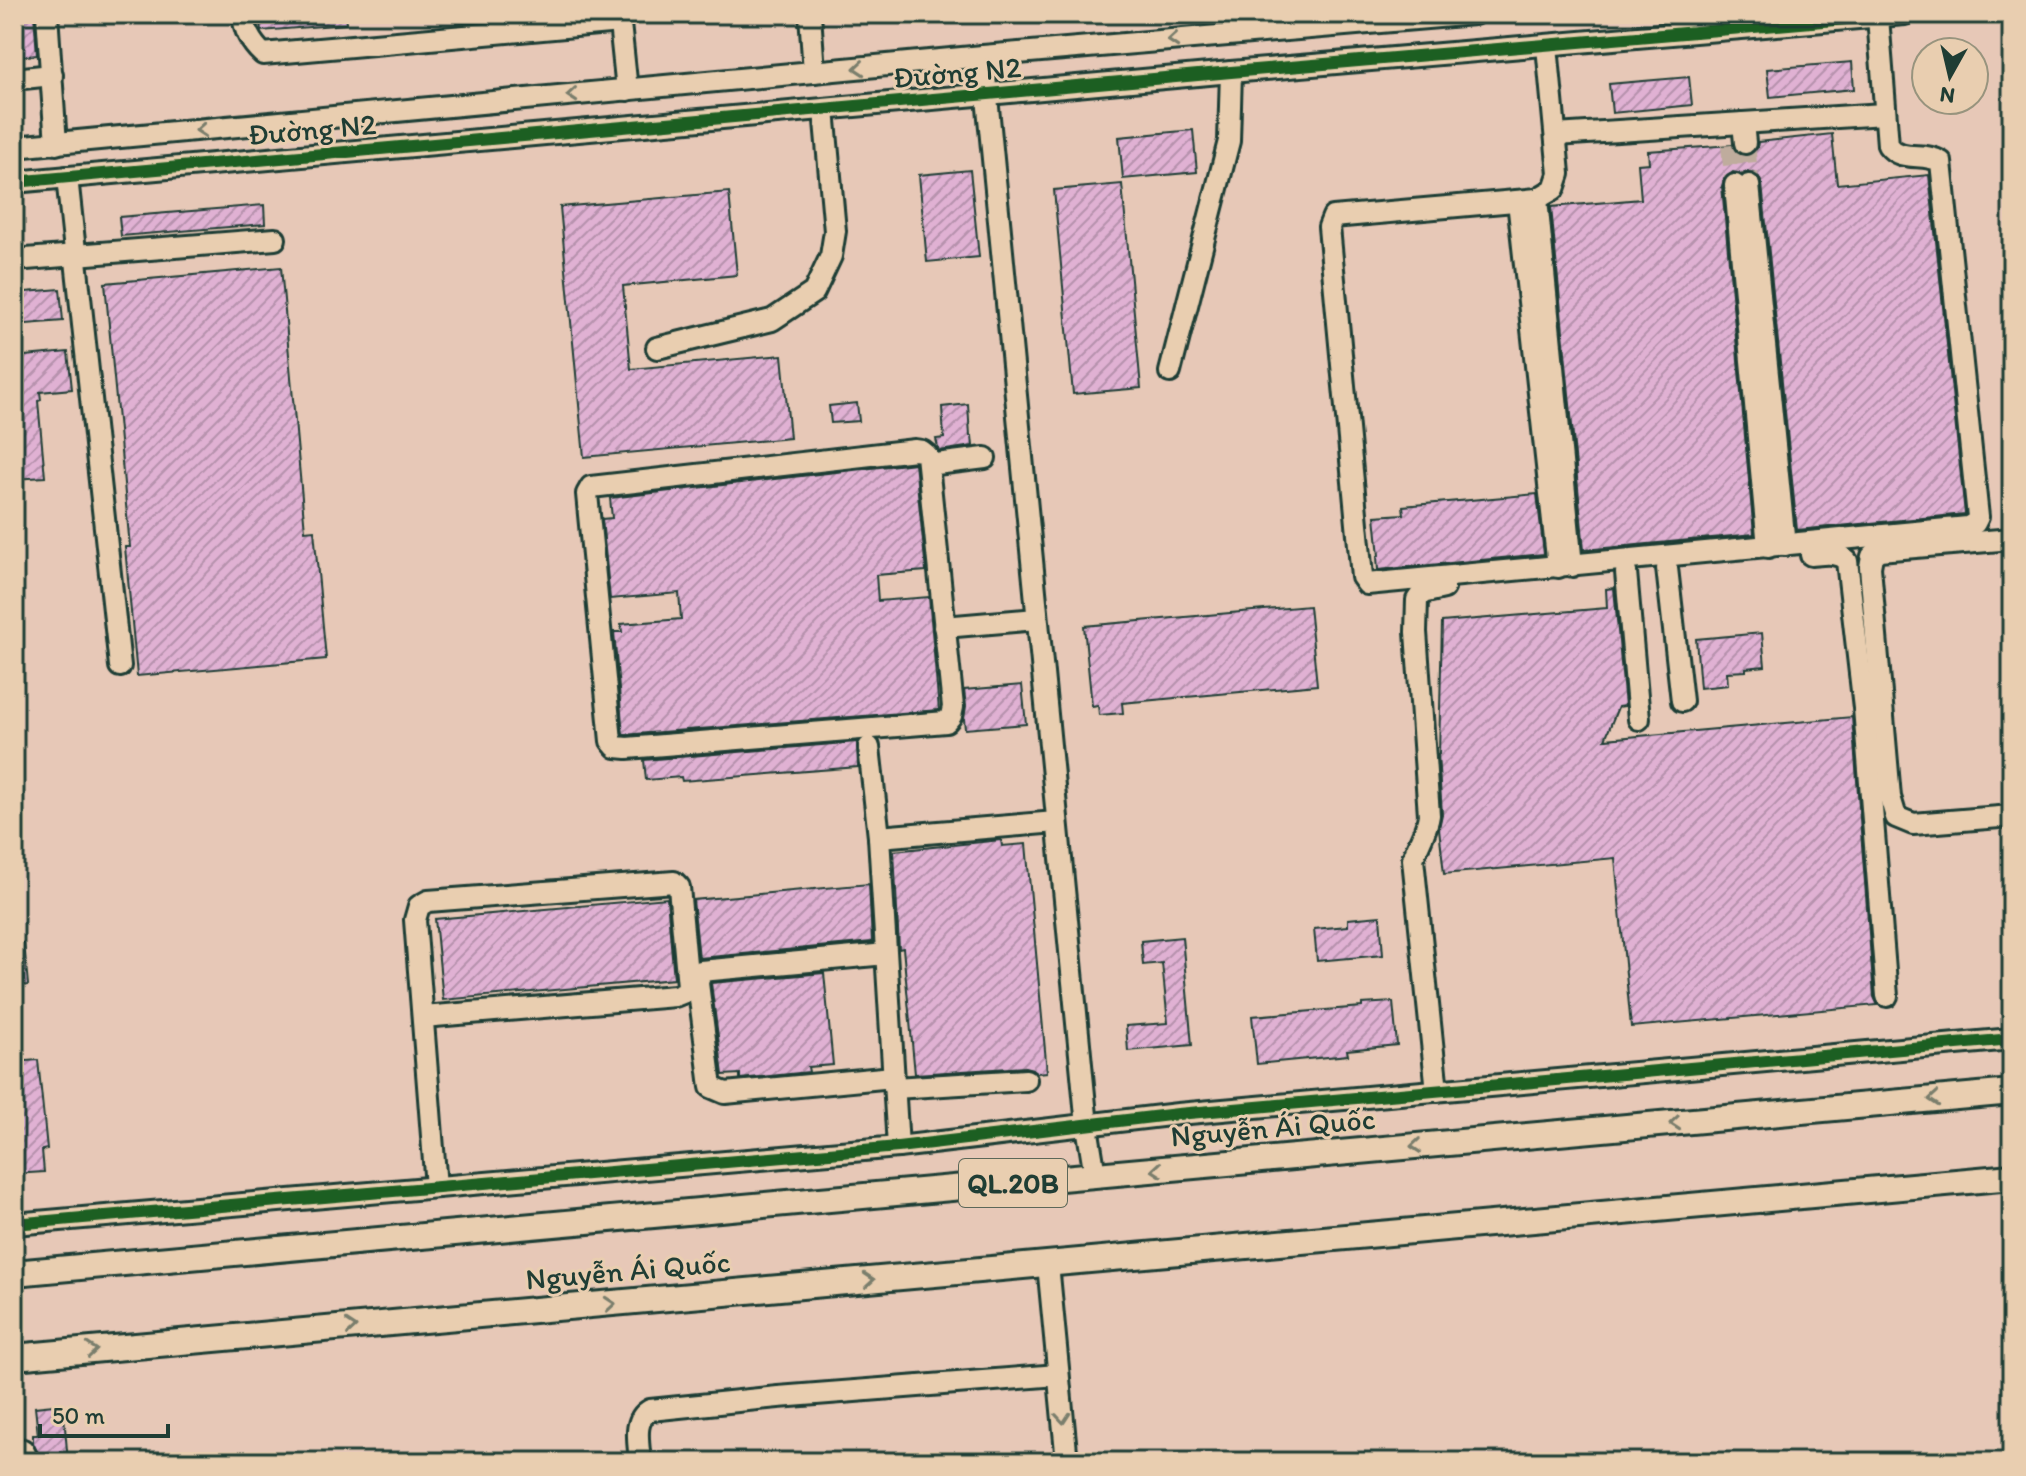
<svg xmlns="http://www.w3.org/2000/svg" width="2026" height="1476" font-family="Itim,sans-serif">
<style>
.building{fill:url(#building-hatch);stroke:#1f3d34;stroke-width:2}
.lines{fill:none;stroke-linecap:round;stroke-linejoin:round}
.minor-tunnel{stroke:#bfac9d;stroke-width:20;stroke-dasharray:20 10;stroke-linecap:butt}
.minor-casing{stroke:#1f3d34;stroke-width:26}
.major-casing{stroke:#1f3d34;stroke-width:30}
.minor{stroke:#e9ceb0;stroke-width:20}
.major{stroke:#e9ceb0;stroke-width:24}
.cycleway-casing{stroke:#e9ceb0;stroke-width:17}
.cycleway{stroke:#1b5e20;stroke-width:12}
.oneway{stroke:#7a7e6c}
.labels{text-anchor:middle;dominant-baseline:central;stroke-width:6;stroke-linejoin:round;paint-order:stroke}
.shield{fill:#e9ceb0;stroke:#5c6859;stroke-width:2}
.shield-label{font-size:28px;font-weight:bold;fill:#1f3d34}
.street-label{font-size:30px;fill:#1f3d34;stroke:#e9ceb0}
</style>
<defs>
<pattern id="building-hatch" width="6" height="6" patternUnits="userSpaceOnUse" patternTransform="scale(2)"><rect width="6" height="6" fill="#e0b1d3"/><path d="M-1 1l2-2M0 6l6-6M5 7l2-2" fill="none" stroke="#b591ac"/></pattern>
</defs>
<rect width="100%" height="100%" fill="#e7c8b7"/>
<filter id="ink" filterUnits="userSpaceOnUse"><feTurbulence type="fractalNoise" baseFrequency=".0125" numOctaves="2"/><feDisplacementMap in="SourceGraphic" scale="16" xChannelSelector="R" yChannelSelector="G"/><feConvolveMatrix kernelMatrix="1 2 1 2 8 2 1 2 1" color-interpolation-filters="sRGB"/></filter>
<g filter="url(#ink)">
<g class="building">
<path d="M 14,14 L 34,14 L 37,55 L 14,57 Z"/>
<path d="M 259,14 L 345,14 L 346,24 L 261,31 Z"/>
<path d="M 1852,62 L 1854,89 L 1770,97 L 1767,69 Z"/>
<path d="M 1689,77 L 1692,105 L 1612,113 L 1609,84 Z"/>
<path d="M 1193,130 L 1197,172 L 1123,179 L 1119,137 Z"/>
<path d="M 1832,134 L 1837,184 L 1929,175 L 1965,514 L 1797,530 L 1762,184 L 1759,177 L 1754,173 L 1747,172 L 1742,174 L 1733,172 L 1724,179 L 1722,186 L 1754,534 L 1584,550 L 1551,207 L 1641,199 L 1638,164 L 1649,163 L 1648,151 L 1732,145 L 1735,151 L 1746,156 L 1753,153 L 1757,148 L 1758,142 Z"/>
<path d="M 970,170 L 979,257 L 927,262 L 919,175 Z"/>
<path d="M 1122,184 L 1141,388 L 1073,394 L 1054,190 Z"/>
<path d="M 729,192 L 737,275 L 623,286 L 631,369 L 782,355 L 790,438 L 584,457 L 560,207 Z"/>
<path d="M 264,205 L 265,224 L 121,236 L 119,217 Z"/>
<path d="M 281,267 L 305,531 L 314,530 L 326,659 L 137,676 L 125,547 L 130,547 L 105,283 Z"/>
<path d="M 60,289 L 63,321 L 14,325 L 14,293 Z"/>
<path d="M 68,352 L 72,389 L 40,392 L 41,400 L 38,401 L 45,477 L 14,479 L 14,357 Z"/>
<path d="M 857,403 L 859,421 L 831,423 L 829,406 Z"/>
<path d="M 968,404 L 970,436 L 972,436 L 973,446 L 939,451 L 936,439 L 944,438 L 942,407 Z"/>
<path d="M 915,463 L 926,571 L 876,575 L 878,601 L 929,597 L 939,710 L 623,735 L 614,632 L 622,632 L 621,624 L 681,619 L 679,593 L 610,599 L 602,519 L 612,518 L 610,498 Z"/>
<path d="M 1537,494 L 1544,554 L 1378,570 L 1377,557 L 1379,556 L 1375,516 L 1404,514 L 1403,506 Z"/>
<path d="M 1614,588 L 1625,706 L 1618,707 L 1605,739 L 1852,717 L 1874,997 L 1878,1005 L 1631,1027 L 1615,858 L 1444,874 L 1439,828 L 1442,814 L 1438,754 L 1439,754 L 1442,622 L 1607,608 L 1606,589 Z"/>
<path d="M 1309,606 L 1317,685 L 1122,703 L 1123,713 L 1099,715 L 1098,705 L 1092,706 L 1084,626 Z"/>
<path d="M 1762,633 L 1765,666 L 1746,668 L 1746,671 L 1727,672 L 1728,685 L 1700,688 L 1696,639 Z"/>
<path d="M 1022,685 L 1026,724 L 965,729 L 964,719 L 966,706 L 964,690 Z"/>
<path d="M 857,742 L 858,767 L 682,781 L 681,777 L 646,780 L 644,760 Z"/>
<path d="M 1001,840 L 1002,846 L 1026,844 L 1047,1072 L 1037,1073 L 1032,1069 L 1025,1067 L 915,1074 L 903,948 L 899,949 L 894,851 Z"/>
<path d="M 869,884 L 872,942 L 699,958 L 693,900 Z"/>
<path d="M 667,898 L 674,979 L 443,1000 L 435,919 Z"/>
<path d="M 1380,916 L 1383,955 L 1317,961 L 1314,929 L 1348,926 L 1348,919 Z"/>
<path d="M 1182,937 L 1192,1045 L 1128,1051 L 1126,1026 L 1168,1023 L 1162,963 L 1143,965 L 1141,941 Z"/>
<path d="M 14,943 L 24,943 L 28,985 L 14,987 Z"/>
<path d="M 824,973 L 833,1065 L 808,1067 L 809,1072 L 740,1079 L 740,1074 L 723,1075 L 711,983 Z"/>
<path d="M 1393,1002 L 1397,1045 L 1347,1050 L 1348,1055 L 1257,1064 L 1252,1016 L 1362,1007 L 1362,1004 Z"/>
<path d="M 38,1060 L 47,1149 L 42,1150 L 44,1172 L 14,1174 L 14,1062 Z"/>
<path d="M 63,1404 L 68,1462 L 42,1462 L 33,1443 L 33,1435 L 38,1435 L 35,1407 Z"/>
</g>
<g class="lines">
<g class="minor-tunnel">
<path d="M 1745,143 L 1749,185"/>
<path d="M 1731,145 L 1735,185"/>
</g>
<g class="minor-casing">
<g id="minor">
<path d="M 47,14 L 56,144"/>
<path d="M 243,14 C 244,31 251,43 263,54 L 620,22"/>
<path d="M 619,14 L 627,90"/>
<path d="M 810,14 L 814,72"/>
<path d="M 1547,46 L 1559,174 L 1554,189 L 1537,199 L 1333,217 L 1329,227 L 1362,577 L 1367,584 L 1968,527 L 1975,523 L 1978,517 L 1941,162 C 1924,151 1901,163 1888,145 L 1878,17"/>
<path d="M 983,56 L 1087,1126 L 1095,1175"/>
<path d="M 14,79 L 52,75"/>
<path d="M 1743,123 L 1745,143"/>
<path d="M 1556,135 L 1884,114"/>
<path d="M 14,147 L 983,56 L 1474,14"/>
<path d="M 67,177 L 120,666"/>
<path d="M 14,182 L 1231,72 L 1905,14"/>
<path d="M 1735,185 L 1768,547"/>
<path d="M 1749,185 L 1785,545"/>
<path d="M 1537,199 L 1572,566"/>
<path d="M 1518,201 L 1558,567"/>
<path d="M 14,260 L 275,239"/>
<path d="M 657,348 L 772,320 L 814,292 L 831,256 L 835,231 L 824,110"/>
<path d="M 1170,372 L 1229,141 L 1231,72"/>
<path d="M 928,465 L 927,455 L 922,451 L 915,450 L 591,487 L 587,494 L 611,741 L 616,747 L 627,748 L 946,722 L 951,716 L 953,707 L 928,465 L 985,458"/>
<path d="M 2012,539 L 1879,550 L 1872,556 L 1870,567 L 1890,797 L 1896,817 L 1913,824 L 2012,816"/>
<path d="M 1811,555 C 1824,554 1837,551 1847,561 L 1864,708 L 1887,996"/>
<path d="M 1667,568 L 1682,701"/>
<path d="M 1626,572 L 1639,719"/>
<path d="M 944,627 L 1037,619"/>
<path d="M 869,747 L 879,837 L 898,1147"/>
<path d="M 879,837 L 1056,822"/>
<path d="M 886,954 L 701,971 L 698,983 L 711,1087 L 725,1093 L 893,1077"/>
<path d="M 423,1017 L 675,996 L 685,992 L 688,986 L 679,887 L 674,882 L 428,901 L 419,906 L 415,920 L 436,1187"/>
<path d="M 894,1088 L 1026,1080"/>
<path d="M 1437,1091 L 1413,859 C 1418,843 1427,831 1429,815 L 1416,632 L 1417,600 L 1422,593 L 1444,588"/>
<path d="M 14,1224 L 898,1147 L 1178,1114 L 2012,1039"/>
<path d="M 1048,1264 L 1067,1462"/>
<path d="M 14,1447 L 23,1450 L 29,1462"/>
<path d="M 640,1462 C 639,1444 632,1420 650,1410 L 778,1397 L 1058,1375"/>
</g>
</g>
<g class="major-casing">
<g id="major">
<path d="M 14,1273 L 2012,1092"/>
<path d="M 14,1357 L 2012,1177"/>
</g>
</g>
<use href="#minor" class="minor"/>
<use href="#major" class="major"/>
<g class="cycleway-casing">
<g id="cycleway">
<path d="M 14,182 L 1231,72 L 1905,14"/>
<path d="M 14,1224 L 898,1147 L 1178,1114 L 2012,1039"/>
</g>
</g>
<use href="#cycleway" class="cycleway"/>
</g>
<defs><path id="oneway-chevron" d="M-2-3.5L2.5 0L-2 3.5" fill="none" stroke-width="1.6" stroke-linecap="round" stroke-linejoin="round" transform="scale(2)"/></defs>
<g class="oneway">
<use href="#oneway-chevron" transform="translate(1173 40) rotate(175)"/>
<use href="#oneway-chevron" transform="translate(859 68) rotate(175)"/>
<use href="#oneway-chevron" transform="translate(572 95) rotate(175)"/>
<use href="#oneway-chevron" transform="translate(201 130) rotate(175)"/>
<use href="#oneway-chevron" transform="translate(1934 1099) rotate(175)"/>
<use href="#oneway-chevron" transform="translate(1675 1123) rotate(175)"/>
<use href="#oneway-chevron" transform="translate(1416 1146) rotate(175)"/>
<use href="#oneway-chevron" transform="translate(1157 1170) rotate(175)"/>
<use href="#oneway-chevron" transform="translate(869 1280) rotate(-5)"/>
<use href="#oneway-chevron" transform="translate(610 1304) rotate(-5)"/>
<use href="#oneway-chevron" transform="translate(351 1327) rotate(-5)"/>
<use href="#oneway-chevron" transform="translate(92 1350) rotate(-5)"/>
<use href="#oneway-chevron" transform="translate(1063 1418) rotate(85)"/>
</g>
</g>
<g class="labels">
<rect class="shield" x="959" y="1159" width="108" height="48" rx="6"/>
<g class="shield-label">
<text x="1013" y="1183">QL.20B</text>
</g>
<g class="street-label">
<text transform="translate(957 72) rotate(-5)">Đường N2</text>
<text transform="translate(312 129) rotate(-5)">Đường N2</text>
<text transform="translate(1273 1127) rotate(-5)">Nguyễn Ái Quốc</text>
<text transform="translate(628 1270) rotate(-5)">Nguyễn Ái Quốc</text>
</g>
</g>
<rect width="2026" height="1476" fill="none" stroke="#e9ceb0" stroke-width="48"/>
<rect x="24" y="24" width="1978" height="1428" fill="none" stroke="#1f3d34" stroke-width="3" filter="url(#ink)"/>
<g transform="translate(1950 76) rotate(188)"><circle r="38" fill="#e9ceb0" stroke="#98947e" stroke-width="2"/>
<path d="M0-6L14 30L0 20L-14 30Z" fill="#1f3d34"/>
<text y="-12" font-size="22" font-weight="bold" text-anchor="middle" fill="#1f3d34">N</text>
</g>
<path d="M40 1424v12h128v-12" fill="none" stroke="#1f3d34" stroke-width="4"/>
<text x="52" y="1424" font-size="24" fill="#1f3d34" stroke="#e9ceb0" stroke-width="6" paint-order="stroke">50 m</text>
</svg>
